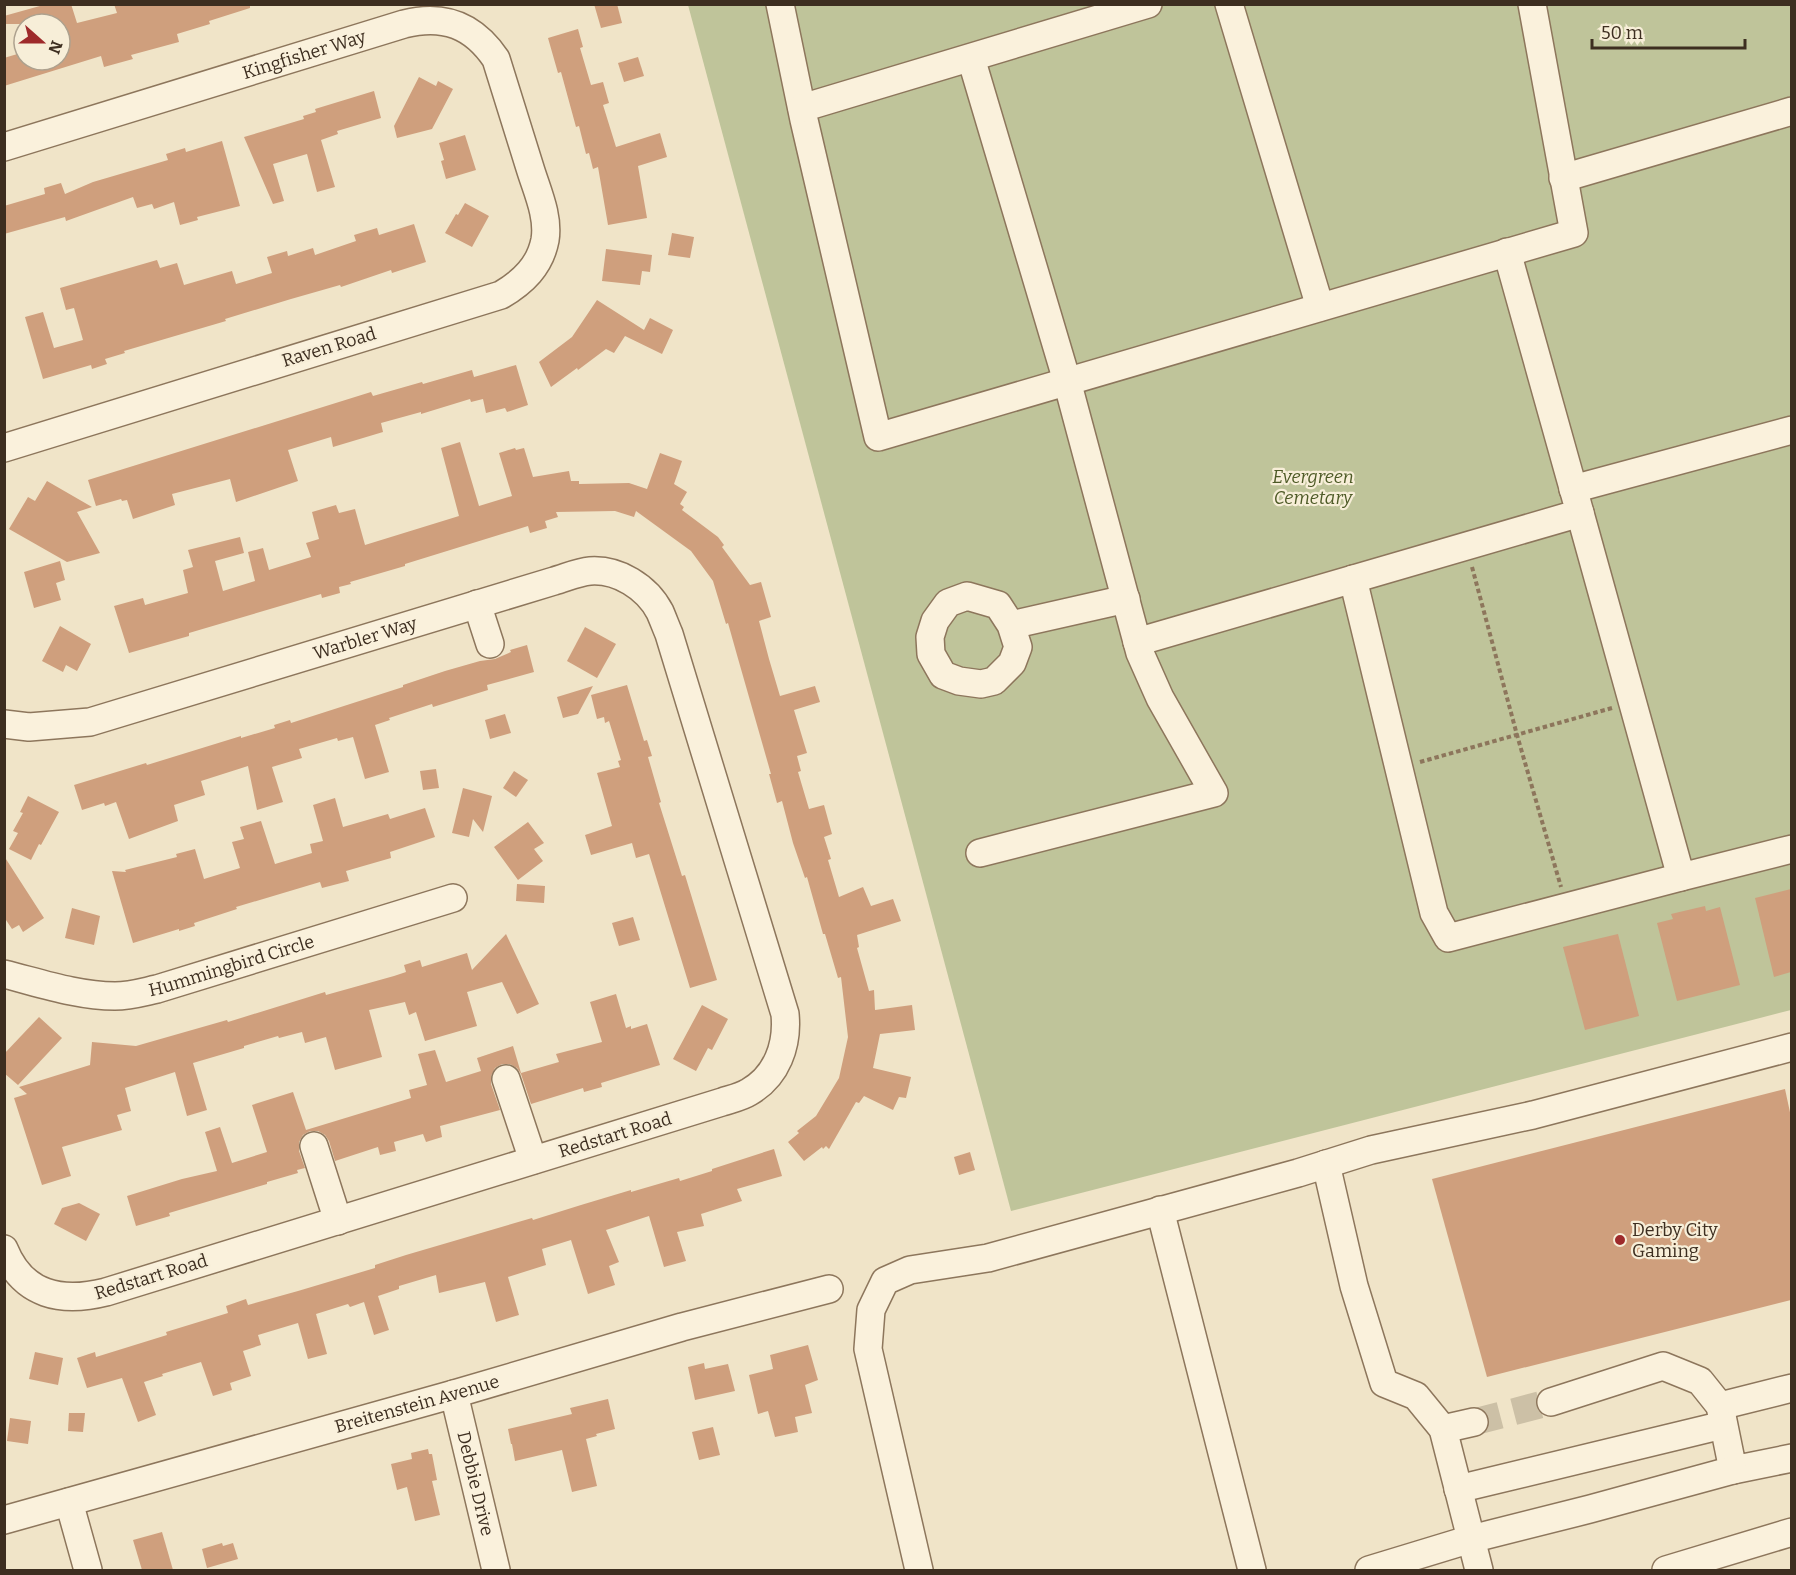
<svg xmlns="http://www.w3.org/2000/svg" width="1796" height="1575" font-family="Bitter,serif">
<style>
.cemetery{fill:#bfc49a}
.building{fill:#cf9f7d}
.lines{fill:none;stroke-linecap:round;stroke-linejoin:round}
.minor-tunnel{stroke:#ccc0a6;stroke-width:27;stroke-dasharray:27 14;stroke-linecap:butt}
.minor-casing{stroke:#8d765c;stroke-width:30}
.path{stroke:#8d765c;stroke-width:4;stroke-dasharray:4.5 3;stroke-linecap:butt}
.minor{stroke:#faf1dc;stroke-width:27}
.poi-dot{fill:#9e2a2b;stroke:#f7eed8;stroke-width:2}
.labels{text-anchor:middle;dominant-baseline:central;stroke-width:4.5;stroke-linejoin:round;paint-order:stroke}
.street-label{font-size:18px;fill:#3d2e20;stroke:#f7eed8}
.park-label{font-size:18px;font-style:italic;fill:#4d5a26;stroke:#f7eed8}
.poi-label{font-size:18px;fill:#3d2e20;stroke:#f7eed8;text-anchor:start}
</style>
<rect width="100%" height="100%" fill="#f0e4c8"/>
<path class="cemetery" d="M 688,5 L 1791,5 L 1791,1010 L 1011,1211 Z"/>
<g class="building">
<path d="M 47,4 L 71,4 L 77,23 L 117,13 L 114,4 L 250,4 L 250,8 L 209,21 L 210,24 L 177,34 L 179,42 L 131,55 L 133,59 L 104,67 L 101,56 L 4,86 L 4,58 L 24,52 L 24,60 L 60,60 L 60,24 L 4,24 L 4,16 Z"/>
<path d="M 594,4 L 617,4 L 622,23 L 601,28 Z"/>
<path d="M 578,29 L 583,47 L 580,48 L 591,85 L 603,82 L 609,103 L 603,105 L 616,147 L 660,133 L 667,157 L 638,166 L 647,218 L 608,225 L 598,167 L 593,169 L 589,153 L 586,154 L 579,126 L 576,127 L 561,72 L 558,73 L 548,38 Z"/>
<path d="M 638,57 L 644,76 L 624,82 L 618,63 Z"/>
<path d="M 419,77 L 436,86 L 438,81 L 453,89 L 432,129 L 397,138 L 394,126 Z"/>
<path d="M 374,91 L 381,118 L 337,131 L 338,134 L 321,140 L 335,187 L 317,192 L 307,154 L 273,164 L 284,201 L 273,204 L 244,137 L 304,119 L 303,116 L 316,112 L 315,109 Z"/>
<path d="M 465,135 L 476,170 L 446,179 L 441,161 L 444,160 L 439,143 Z"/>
<path d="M 222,141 L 240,206 L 197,217 L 198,220 L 180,225 L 174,202 L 154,209 L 152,204 L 137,208 L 133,197 L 66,221 L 65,217 L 4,234 L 4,206 L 45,194 L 44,188 L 61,183 L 65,194 L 93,182 L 168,160 L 166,154 L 185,148 L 186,152 Z"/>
<path d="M 465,203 L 489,216 L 472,247 L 445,233 L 456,214 L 458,215 Z"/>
<path d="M 414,224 L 426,262 L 392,273 L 391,270 L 341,287 L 340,285 L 291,299 L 225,319 L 226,321 L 124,351 L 125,353 L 105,359 L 107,364 L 92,369 L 91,365 L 43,379 L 25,317 L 43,312 L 54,348 L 83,340 L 74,308 L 66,310 L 60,288 L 157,260 L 160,268 L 177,263 L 184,285 L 232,271 L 236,284 L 272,273 L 267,257 L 287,251 L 288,256 L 313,248 L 315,255 L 356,241 L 354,235 L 377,228 L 379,235 Z"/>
<path d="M 672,233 L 694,237 L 690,258 L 668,255 Z"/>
<path d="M 606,249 L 652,255 L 650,272 L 642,271 L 640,285 L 602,281 Z"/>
<path d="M 597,300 L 644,330 L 650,318 L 673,330 L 662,354 L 625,336 L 614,353 L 606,349 L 578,370 L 577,368 L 551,387 L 539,362 L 572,337 Z"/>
<path d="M 516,365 L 528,405 L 507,412 L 505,408 L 486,413 L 483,399 L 471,402 L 470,399 L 421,414 L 421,412 L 381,423 L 383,432 L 333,447 L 331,437 L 288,450 L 298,481 L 236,502 L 230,479 L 172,494 L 175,505 L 133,519 L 127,500 L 122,501 L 121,499 L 96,506 L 88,480 L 371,392 L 373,396 L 422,382 L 423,384 L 472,370 L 474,377 Z"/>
<path d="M 460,442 L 479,506 L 512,496 L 499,453 L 515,448 L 516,450 L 524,448 L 533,477 L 569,471 L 571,481 L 579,481 L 579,484 L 629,483 L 647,489 L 660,453 L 682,461 L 674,484 L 687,492 L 680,504 L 684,507 L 682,510 L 718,537 L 724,545 L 722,547 L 750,585 L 761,582 L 771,617 L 759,621 L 769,659 L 780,696 L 815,686 L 820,702 L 794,710 L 807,753 L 797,756 L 801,771 L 798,772 L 809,809 L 824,805 L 832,834 L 824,837 L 831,859 L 828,860 L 839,897 L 863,887 L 871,906 L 893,899 L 901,921 L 857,935 L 859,947 L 857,948 L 869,991 L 874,990 L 875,1010 L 912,1005 L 915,1030 L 880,1034 L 873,1068 L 911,1077 L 906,1098 L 899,1097 L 893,1110 L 864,1096 L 859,1103 L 856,1102 L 829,1149 L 826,1146 L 823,1149 L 822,1147 L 804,1161 L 788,1142 L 799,1133 L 797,1131 L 816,1116 L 839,1078 L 848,1037 L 841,977 L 838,978 L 825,934 L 823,934 L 807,877 L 805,878 L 793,843 L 782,801 L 777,803 L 769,774 L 771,774 L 737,655 L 728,623 L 726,624 L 713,581 L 691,551 L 636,511 L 634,517 L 615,511 L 556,512 L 558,517 L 545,521 L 547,528 L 530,533 L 528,526 L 405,564 L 405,566 L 350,582 L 351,584 L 339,587 L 340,593 L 322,598 L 321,594 L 189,633 L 189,636 L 129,653 L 114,606 L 143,598 L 145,605 L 188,593 L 183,570 L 193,567 L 188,550 L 240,537 L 244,553 L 215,561 L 223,591 L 255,581 L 248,552 L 263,548 L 269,570 L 311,557 L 306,543 L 319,539 L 312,512 L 336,505 L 339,513 L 355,509 L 365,545 L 459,516 L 441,448 Z"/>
<path d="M 47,481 L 92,507 L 77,512 L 100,553 L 67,562 L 9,529 L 28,497 L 35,501 Z"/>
<path d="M 60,561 L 65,580 L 56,583 L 61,600 L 34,608 L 24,572 Z"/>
<path d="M 60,626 L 91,644 L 77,671 L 66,665 L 63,672 L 42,661 Z"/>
<path d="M 585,627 L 616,644 L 597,678 L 567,661 Z"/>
<path d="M 527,645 L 534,672 L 487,685 L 488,690 L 433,707 L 432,704 L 389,718 L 390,720 L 375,725 L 389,772 L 365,779 L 353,737 L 338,741 L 337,738 L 299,749 L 302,758 L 272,767 L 283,802 L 257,810 L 248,766 L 201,781 L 205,795 L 174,805 L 178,821 L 129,839 L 116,802 L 105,806 L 104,803 L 82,810 L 74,785 L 146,763 L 147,765 L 241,736 L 241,738 L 275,728 L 274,725 L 290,720 L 291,723 L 403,687 L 403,685 L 445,671 L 480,661 L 495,659 L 511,652 L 510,650 Z"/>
<path d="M 627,685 L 644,741 L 647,740 L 652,756 L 648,757 L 661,802 L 659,803 L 682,876 L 685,875 L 717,980 L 690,988 L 649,854 L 636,858 L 632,843 L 591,855 L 585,835 L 612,826 L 597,773 L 620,767 L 618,761 L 621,760 L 609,721 L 605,723 L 604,717 L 597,719 L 591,695 Z"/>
<path d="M 593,686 L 578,714 L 563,718 L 557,697 Z"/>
<path d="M 505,714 L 511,733 L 490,739 L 485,720 Z"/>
<path d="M 436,769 L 439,788 L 423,790 L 420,771 Z"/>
<path d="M 514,771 L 528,780 L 516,797 L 503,788 Z"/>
<path d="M 463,788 L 492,796 L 483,832 L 473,819 L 469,837 L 452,833 Z"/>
<path d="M 28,796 L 59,812 L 41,845 L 39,844 L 31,860 L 9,849 L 18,833 L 13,831 L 23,813 L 20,812 Z"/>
<path d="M 335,798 L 343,827 L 388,814 L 390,819 L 425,808 L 435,837 L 390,852 L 391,858 L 346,871 L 349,881 L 322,888 L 320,882 L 236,907 L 237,909 L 194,923 L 195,926 L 179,931 L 179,929 L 133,943 L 112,871 L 126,872 L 125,870 L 177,857 L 176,854 L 195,849 L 204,879 L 240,868 L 232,842 L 244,839 L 240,827 L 261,821 L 275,864 L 312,853 L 310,844 L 323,841 L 313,805 Z"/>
<path d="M 528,822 L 544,843 L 534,849 L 543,861 L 518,880 L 494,847 Z"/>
<path d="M 4,856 L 44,918 L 23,932 L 19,925 L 12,929 L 4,917 Z"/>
<path d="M 517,884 L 545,886 L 544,903 L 516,901 Z"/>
<path d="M 1791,889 L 1791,972 L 1774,977 L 1755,898 Z"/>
<path d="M 1705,906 L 1706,911 L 1720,907 L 1740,985 L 1677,1001 L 1657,923 L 1673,919 L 1671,914 Z"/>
<path d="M 72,908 L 100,916 L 94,945 L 65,938 Z"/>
<path d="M 633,917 L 640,940 L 619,946 L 612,923 Z"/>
<path d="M 506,934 L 539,1004 L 517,1014 L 502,982 L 467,992 L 477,1026 L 425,1041 L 416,1012 L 409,1015 L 405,1002 L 369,1010 L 382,1057 L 335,1070 L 326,1037 L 305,1043 L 302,1032 L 279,1038 L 278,1036 L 244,1046 L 244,1048 L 193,1063 L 207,1110 L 187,1116 L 175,1072 L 125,1088 L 131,1111 L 117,1115 L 122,1130 L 62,1147 L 71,1176 L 42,1185 L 14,1098 L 27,1094 L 19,1087 L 90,1065 L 92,1042 L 136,1046 L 227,1020 L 228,1022 L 325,992 L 326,995 L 394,976 L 406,972 L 404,965 L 420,960 L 422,967 L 467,953 L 472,970 Z"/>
<path d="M 1618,934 L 1639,1016 L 1585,1030 L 1563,947 Z"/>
<path d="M 616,994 L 626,1028 L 631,1026 L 631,1029 L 647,1024 L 660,1065 L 601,1083 L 602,1087 L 584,1092 L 583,1088 L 531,1104 L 521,1074 L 517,1068 L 510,1064 L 502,1064 L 495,1068 L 491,1076 L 491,1084 L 500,1110 L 440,1126 L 442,1137 L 426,1142 L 423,1134 L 394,1142 L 396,1151 L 380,1155 L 378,1147 L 335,1161 L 329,1141 L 325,1135 L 318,1131 L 310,1131 L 303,1135 L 299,1142 L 299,1151 L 305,1168 L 297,1170 L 298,1173 L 267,1182 L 267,1184 L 169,1213 L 170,1216 L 136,1226 L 127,1196 L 182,1179 L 217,1171 L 205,1132 L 220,1127 L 232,1163 L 267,1152 L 252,1105 L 293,1092 L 306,1130 L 411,1098 L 409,1090 L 427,1085 L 418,1054 L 435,1050 L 446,1082 L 481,1071 L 477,1058 L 513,1046 L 521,1073 L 559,1062 L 556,1054 L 602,1042 L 590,1002 Z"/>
<path d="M 702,1005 L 728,1019 L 712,1050 L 708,1048 L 696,1071 L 673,1059 Z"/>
<path d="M 39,1017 L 62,1038 L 18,1085 L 4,1073 L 4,1054 Z"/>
<path d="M 1785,1089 L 1791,1117 L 1791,1300 L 1487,1377 L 1432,1179 Z"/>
<path d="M 774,1149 L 782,1176 L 737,1189 L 742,1201 L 701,1214 L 704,1226 L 677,1232 L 686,1261 L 664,1267 L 649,1216 L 606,1230 L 619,1262 L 609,1266 L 615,1285 L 588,1294 L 571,1240 L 542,1249 L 546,1265 L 508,1277 L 519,1315 L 496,1322 L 485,1282 L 439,1293 L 436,1275 L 399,1286 L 399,1289 L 378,1296 L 389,1330 L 374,1335 L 364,1302 L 350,1307 L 348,1304 L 316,1314 L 327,1354 L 308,1359 L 298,1323 L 258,1335 L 261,1345 L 243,1351 L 251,1376 L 230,1383 L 232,1390 L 213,1396 L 201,1362 L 162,1374 L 163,1376 L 144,1382 L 156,1415 L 138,1422 L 122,1378 L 87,1388 L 77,1358 L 95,1352 L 96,1357 L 167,1335 L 166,1332 L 228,1313 L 226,1306 L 246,1299 L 248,1305 L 298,1291 L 375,1268 L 375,1265 L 406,1255 L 532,1218 L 533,1220 L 581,1205 L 631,1190 L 631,1192 L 679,1178 L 680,1181 L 712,1171 L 712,1169 Z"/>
<path d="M 970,1152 L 975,1170 L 959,1175 L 954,1157 Z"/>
<path d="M 79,1203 L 100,1214 L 86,1241 L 54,1224 L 62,1208 Z"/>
<path d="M 808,1345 L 818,1380 L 805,1385 L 812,1413 L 795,1417 L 798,1432 L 775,1437 L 768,1411 L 758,1414 L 749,1375 L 773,1369 L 770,1355 Z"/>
<path d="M 35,1352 L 63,1358 L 58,1385 L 29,1379 Z"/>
<path d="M 704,1363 L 705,1369 L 728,1364 L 735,1391 L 695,1400 L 688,1367 Z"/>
<path d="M 608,1399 L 615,1429 L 596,1434 L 597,1436 L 586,1439 L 597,1486 L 572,1492 L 562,1450 L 515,1461 L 512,1444 L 511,1444 L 508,1429 L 572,1414 L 570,1408 Z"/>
<path d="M 69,1413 L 85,1413 L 83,1432 L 68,1431 Z"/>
<path d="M 10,1418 L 31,1421 L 28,1444 L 7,1441 Z"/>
<path d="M 713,1427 L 720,1455 L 699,1460 L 692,1432 Z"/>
<path d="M 428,1449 L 429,1454 L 432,1454 L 437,1480 L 432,1481 L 440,1515 L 415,1521 L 407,1487 L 397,1490 L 391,1464 L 412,1459 L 411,1453 Z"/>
<path d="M 162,1532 L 173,1570 L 142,1570 L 133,1540 Z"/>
<path d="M 222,1543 L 223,1546 L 233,1543 L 238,1559 L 207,1568 L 202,1549 Z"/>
</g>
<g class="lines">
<path class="minor-tunnel" d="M 1474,1422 L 1551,1402"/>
<g class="minor-casing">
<g id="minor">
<path d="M 780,4 L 804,120 L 878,437 L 1574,233 L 1532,4"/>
<path d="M 1229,4 L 1320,307"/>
<path d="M 971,58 L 1067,381 L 1140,653 L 1160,698 L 1214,793 L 980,853"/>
<path d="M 802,108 L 1148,4"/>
<path id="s1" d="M 4,147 L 404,24 C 444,14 473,25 496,59 C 507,95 519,132 530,168 C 537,191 549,216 545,240 C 540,266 523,282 501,295 L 4,448"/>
<path d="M 1563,178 L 1792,111"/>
<path d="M 1573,489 L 1792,430"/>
<path d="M 1580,513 L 1681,877 L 1792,849"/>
<path d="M 1353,579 L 1434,913 L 1448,938 L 1681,877"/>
<path d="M 477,604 L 490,644"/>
<path d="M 1011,625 L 1018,647 L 1012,663 L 994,681 L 981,684 L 959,681 L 943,675 L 931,654 L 930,637 L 935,621 L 948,603 L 967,596 L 998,605 L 1011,625 L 1126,599"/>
<path d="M 1137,642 L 1580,513 L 1507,252"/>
<path id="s2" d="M 4,724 L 29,727 L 90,722 L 554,581 C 565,578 578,572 590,571 C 618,569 647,587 660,612 C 663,619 666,627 669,634 L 785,1014 C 788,1045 777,1076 749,1092 C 741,1097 731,1099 722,1102 L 106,1292 C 62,1303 23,1296 4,1249"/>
<path id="s3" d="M 4,974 C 40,983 78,996 115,996 C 130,996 143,992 157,989 L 453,898"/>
<path d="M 506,1079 L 533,1160"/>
<path d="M 314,1146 L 338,1221"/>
<path d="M 1326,1164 L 1354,1286 L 1384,1383 L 1416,1396 L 1443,1429 L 1479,1570"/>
<path d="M 1160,1210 L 1252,1570"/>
<path id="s4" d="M 454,1394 L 496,1570"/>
<path d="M 1551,1402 L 1663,1366 L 1700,1381 L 1720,1406 L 1733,1470 L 1792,1458"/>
<path d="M 1720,1406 L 1792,1388"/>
<path d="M 1443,1429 L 1474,1422"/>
<path d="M 1458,1489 L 1723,1425"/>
<path d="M 69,1502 L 88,1570"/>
<path id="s5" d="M 4,1520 L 454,1394 L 682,1327 L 829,1289"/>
<path d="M 919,1570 L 868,1349 L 871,1310 L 885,1281 L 910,1270 L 988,1258 L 1298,1173 L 1371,1150 L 1533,1115 L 1792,1047"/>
<path d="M 1369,1570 L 1471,1539 L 1590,1509 L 1733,1470"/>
<path d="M 1666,1570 L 1792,1532"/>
</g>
</g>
<g class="path">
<path d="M 1472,567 L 1517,735 L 1561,887"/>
<path d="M 1420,762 L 1612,708"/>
</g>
<use href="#minor" class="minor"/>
</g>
<circle class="poi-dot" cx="1620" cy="1240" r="6"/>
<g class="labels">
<g class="street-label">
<text stroke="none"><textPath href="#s1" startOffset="314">Kingfisher Way</textPath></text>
<text transform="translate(329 347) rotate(-17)">Raven Road</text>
<text stroke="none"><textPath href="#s2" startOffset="374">Warbler Way</textPath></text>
<text stroke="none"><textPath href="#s3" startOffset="234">Hummingbird Circle</textPath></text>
<text transform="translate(615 1135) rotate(-17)">Redstart Road</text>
<text transform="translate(151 1277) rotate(-17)">Redstart Road</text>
<text stroke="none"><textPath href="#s5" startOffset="429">Breitenstein Avenue</textPath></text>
<text stroke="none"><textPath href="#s4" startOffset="92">Debbie Drive</textPath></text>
</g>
<g class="park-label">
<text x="1313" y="477">Evergreen<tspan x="1313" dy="21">Cemetary</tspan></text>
</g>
<g class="poi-label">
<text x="1632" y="1230">Derby City<tspan x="1632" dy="21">Gaming</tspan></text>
</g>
</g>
<rect width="1796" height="1575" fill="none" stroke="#3d2e20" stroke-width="12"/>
<g transform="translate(42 42) rotate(111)"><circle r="28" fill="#f7eed8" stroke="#ada18e" stroke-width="1.5"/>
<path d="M0-4.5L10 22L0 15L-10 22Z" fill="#9e2a2b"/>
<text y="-9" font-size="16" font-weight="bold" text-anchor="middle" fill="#3d2e20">N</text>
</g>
<path d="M1592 39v9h153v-9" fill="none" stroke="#3d2e20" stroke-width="3"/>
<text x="1601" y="39" font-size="18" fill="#3d2e20" stroke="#f7eed8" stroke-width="4.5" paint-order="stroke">50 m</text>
</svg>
